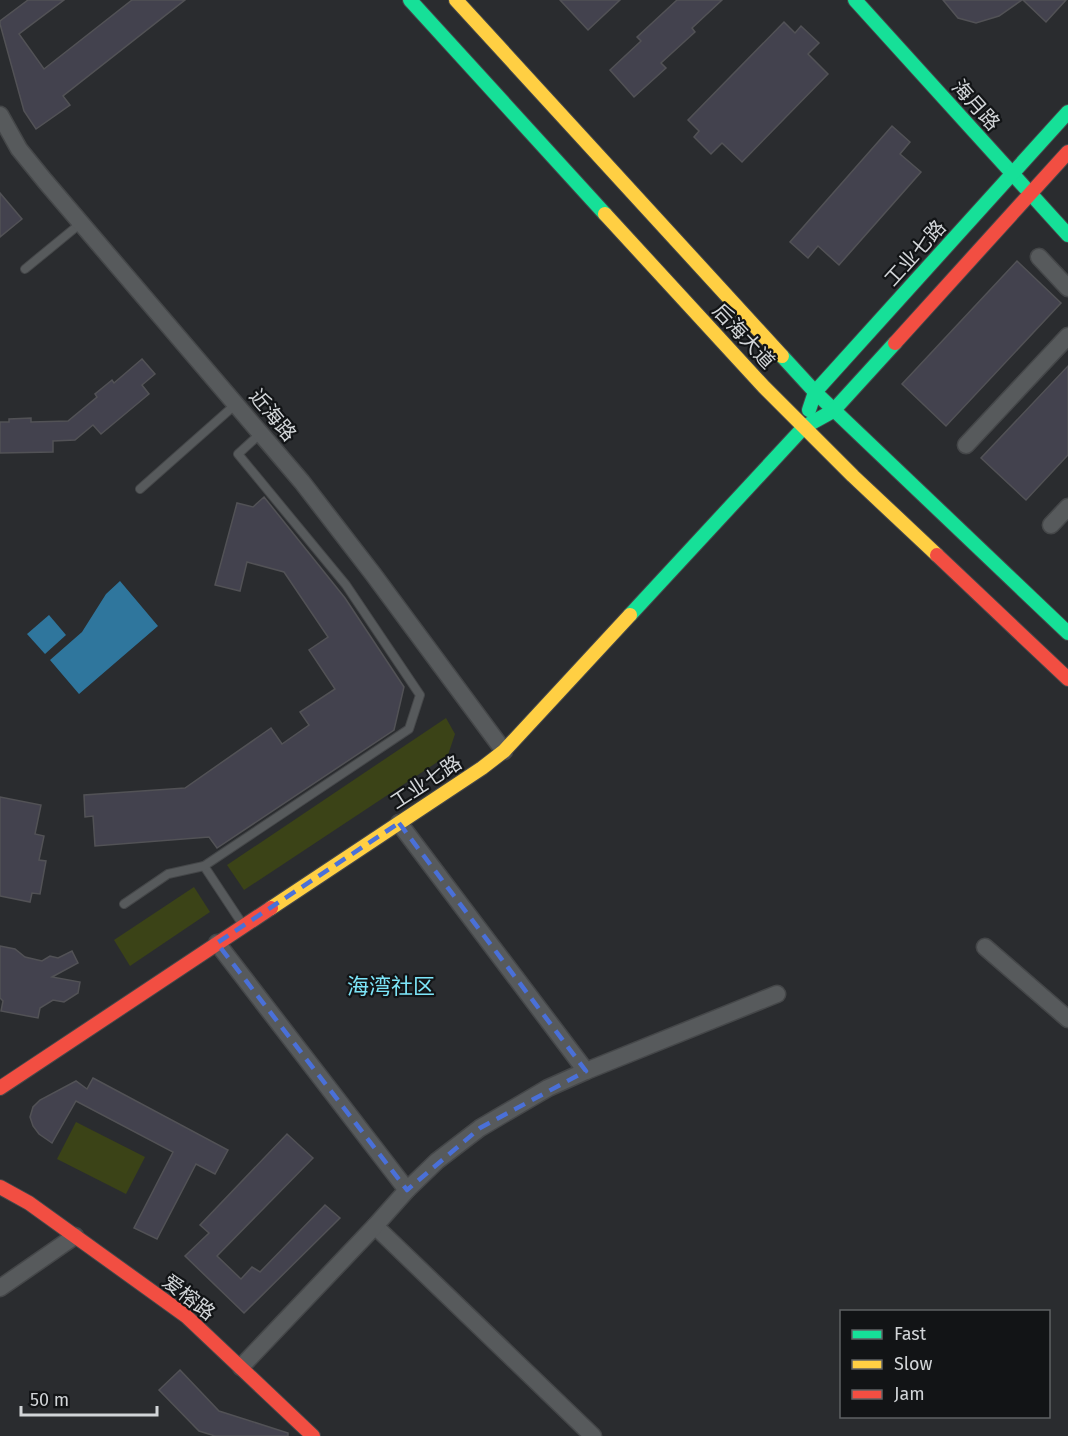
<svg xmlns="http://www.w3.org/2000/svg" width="1068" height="1436" font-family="'Fira Sans','Noto Sans SC',sans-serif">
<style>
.green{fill:#3b4317}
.water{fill:#2f769d}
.building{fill:#43424e;stroke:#525256;stroke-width:1.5}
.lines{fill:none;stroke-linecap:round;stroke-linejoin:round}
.lane-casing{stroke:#454749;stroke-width:10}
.street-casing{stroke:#454749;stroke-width:19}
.fast-casing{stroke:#454749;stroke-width:16}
.slow-casing{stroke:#454749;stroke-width:16}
.jam-casing{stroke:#454749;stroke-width:16}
.lane{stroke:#575a5c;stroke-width:8}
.street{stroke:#575a5c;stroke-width:16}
.fast{stroke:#16e098;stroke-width:14}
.slow{stroke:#ffcf43;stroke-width:14}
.jam{stroke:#f24e42;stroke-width:14}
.marked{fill:none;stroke:#4a70d8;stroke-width:4.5;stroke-dasharray:12 8;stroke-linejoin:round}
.labels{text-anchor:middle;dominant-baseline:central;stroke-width:4.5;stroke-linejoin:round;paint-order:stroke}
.street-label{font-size:20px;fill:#d2d5d8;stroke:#121416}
.quarter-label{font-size:22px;fill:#7de5f8;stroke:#121416}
</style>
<rect width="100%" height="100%" fill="#2a2c2f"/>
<g class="green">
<path d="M 446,718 L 455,734 L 448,755 L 244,890 L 227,865 Z"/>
<path d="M 194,887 L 210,912 L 130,966 L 114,940 Z"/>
<path d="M 76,1122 L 145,1157 L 126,1194 L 57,1159 Z"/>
</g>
<g class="water">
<path d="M 120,581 L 158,626 L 79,694 L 50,660 L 82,632 L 106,594 Z"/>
<path d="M 49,615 L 66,635 L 45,654 L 27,634 Z"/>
</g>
<g class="building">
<path d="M 28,0 L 64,0 L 19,34 L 44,69 L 132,0 L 185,0 L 63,96 L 70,105 L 36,129 L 24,111 L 0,24 L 0,21 Z"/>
<path d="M 560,0 L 620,0 L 588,30 Z"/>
<path d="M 677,0 L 722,0 L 692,28 L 695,32 L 661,63 L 666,68 L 634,97 L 610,70 L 641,41 L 637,37 Z"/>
<path d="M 943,0 L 1022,0 L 999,16 L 976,23 L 958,18 Z"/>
<path d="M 1023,0 L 1066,0 L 1046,22 Z"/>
<path d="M 784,22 L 795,33 L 801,26 L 819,43 L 808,54 L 828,74 L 742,162 L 722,143 L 711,154 L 694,137 L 699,131 L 688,120 Z"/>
<path d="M 892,126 L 910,142 L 900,154 L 921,172 L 839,265 L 818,246 L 808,258 L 790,242 Z"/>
<path d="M 0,193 L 22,219 L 0,237 Z"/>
<path d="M 1017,261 L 1061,303 L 946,426 L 902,384 Z"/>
<path d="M 142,359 L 155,374 L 142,385 L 149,394 L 101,434 L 93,425 L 75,440 L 53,441 L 53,452 L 0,453 L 0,422 L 9,422 L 9,419 L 31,418 L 31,422 L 68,421 L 97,397 L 95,394 L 112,380 L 114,383 Z"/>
<path d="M 1068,366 L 1068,455 L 1026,500 L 981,458 Z"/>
<path d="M 264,497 L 345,598 L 404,687 L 394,730 L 217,848 L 209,837 L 95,846 L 93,816 L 85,817 L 84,795 L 185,788 L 271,728 L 282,744 L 309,725 L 300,712 L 335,689 L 309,650 L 328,637 L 284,572 L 247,562 L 240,591 L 215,585 L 237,503 L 253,507 Z"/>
<path d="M 0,797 L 41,805 L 35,834 L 44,836 L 39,860 L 46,861 L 40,894 L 32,893 L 30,902 L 0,896 Z"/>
<path d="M 0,946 L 15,949 L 25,957 L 42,961 L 50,956 L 58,958 L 72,951 L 78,963 L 52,977 L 80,982 L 78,993 L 64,1002 L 53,1000 L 40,1008 L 38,1018 L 1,1011 L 3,1001 L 0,998 Z"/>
<path d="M 93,1078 L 228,1150 L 215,1174 L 196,1164 L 157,1239 L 134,1228 L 173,1152 L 76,1101 L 52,1143 L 39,1134 L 33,1126 L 30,1117 L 33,1107 L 40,1100 L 76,1081 L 87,1089 Z"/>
<path d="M 287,1134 L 313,1158 L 217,1256 L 241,1279 L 252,1267 L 260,1272 L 325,1205 L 340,1218 L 244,1313 L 185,1256 L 209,1233 L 200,1225 Z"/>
<path d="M 180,1370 L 219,1411 L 288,1433 L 288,1436 L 215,1436 L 199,1431 L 159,1390 Z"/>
</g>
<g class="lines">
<g class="lane-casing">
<g id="lane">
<path d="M 25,269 L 81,223"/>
<path d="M 140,489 L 236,404"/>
<path d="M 204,866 L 243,925"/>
<path d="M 124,904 L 168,874 L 204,866 L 409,729 L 420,695 L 346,585 L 238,454 L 261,433"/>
</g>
</g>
<g class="street-casing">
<g id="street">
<path d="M 0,115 L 19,149 L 45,181 L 302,482 L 373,574 L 504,751"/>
<path d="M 1039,257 L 1068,288"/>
<path d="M 966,445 L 1068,336"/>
<path d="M 1051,525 L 1068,507"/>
<path d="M 399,823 L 586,1071"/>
<path d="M 217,943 L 407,1190"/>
<path d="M 985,947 L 1068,1019"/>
<path d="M 375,1226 L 593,1436"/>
<path d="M 0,1288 L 75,1236"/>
<path d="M 241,1367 L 375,1226 L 407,1190 L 437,1161 L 480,1128 L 548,1088 L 586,1071 L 777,994"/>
</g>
</g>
<g class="fast-casing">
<g id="fast">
<path d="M 410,0 L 605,214"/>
<path d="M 855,0 L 1068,235"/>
<path d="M 782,356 L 815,392 L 1068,633"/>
<path d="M 809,410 L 815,392 L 1068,112"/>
<path d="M 630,615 L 804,427 L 833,411 L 895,343"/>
</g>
</g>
<g class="slow-casing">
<g id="slow">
<path d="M 456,0 L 782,356"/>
<path d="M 605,214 L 764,387 L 853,476 L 937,555"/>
<path d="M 271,908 L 482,768 L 504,751 L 630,615"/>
</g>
</g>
<g class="jam-casing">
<g id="jam">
<path d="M 895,343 L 1068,152"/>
<path d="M 937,555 L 1068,679"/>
<path d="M 0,1088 L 271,908"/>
<path d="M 0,1187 L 29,1203 L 186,1316 L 313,1436"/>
</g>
</g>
<use href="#lane" class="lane"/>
<use href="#street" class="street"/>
<use href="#fast" class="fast"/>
<use href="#slow" class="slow"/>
<use href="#jam" class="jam"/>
</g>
<path class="marked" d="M 399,823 L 586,1071 L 480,1128 L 407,1190 L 217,943 Z"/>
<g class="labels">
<g class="street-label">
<text transform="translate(976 105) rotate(48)">海月路</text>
<text transform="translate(915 253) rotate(-48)">工业七路</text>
<text transform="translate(744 336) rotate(47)">后海大道</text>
<text transform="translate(273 415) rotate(50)">近海路</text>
<text transform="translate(426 782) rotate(-33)">工业七路</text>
<text transform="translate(189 1297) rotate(38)">爱榕路</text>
</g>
<g class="quarter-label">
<text x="391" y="986">海湾社区</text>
</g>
</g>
<rect x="840" y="1310" width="210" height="108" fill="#121416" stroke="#5f6164" stroke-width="1.5"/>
<rect x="852" y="1330" width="30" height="9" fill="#16e098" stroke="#5f6164" stroke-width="1.5"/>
<text x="894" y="1340" font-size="18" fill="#d2d5d8">Fast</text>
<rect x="852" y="1360" width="30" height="9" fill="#ffcf43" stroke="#5f6164" stroke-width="1.5"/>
<text x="894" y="1370" font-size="18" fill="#d2d5d8">Slow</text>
<rect x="852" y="1390" width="30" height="9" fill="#f24e42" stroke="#5f6164" stroke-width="1.5"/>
<text x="894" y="1400" font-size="18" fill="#d2d5d8">Jam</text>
<path d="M21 1406v9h136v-9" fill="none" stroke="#d2d5d8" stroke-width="3"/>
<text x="30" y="1406" font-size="18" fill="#d2d5d8" stroke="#121416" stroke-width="4.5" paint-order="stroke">50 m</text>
</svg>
